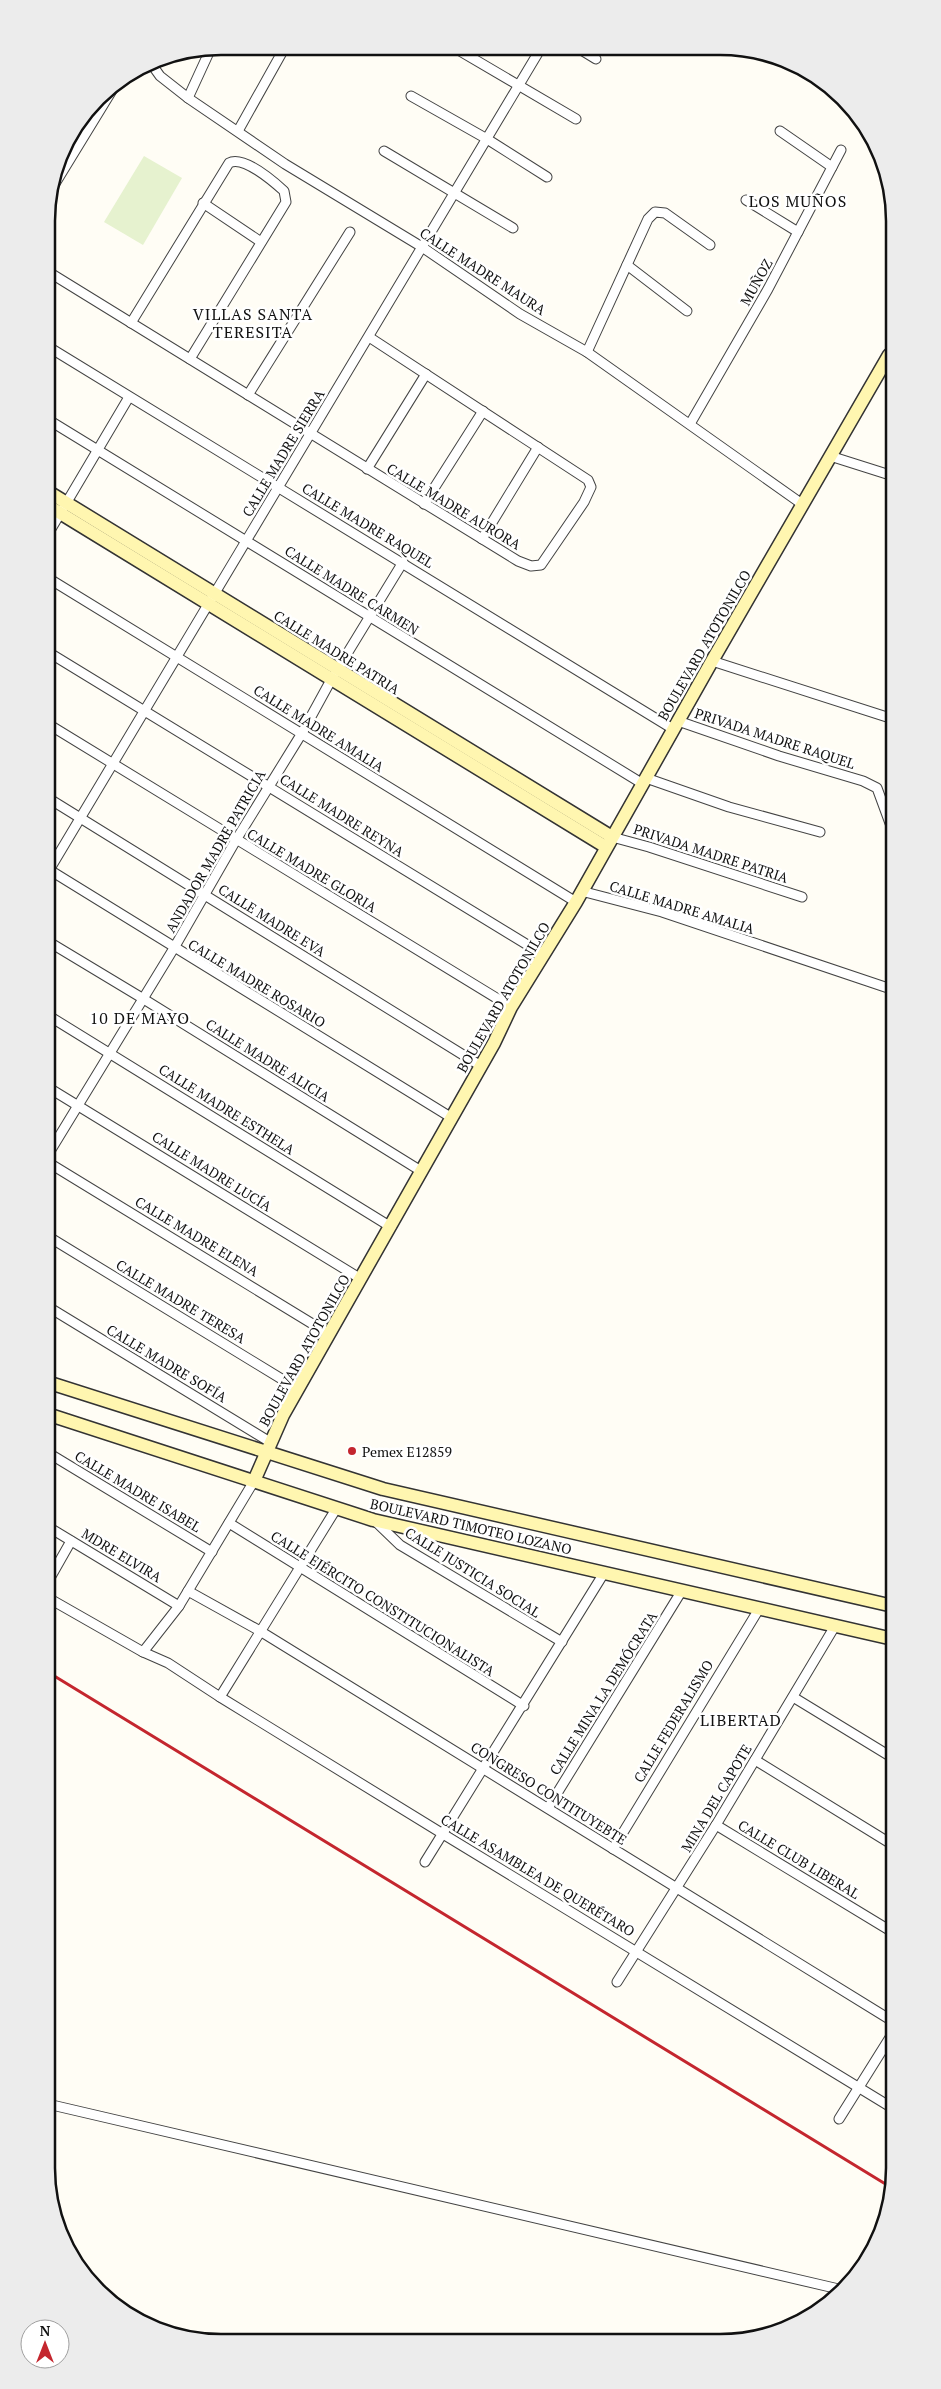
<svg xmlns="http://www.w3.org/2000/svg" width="941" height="2389" font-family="'PT Serif',serif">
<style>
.pitch{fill:#e6f2cf}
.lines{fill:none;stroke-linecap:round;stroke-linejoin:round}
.street-casing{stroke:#444;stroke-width:11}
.secondary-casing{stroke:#333;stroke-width:15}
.street{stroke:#fff;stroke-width:9}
.secondary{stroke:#fff6b0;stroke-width:12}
.rail{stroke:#c4262e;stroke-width:3}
.poi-dot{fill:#c4262e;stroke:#fff;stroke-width:2}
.labels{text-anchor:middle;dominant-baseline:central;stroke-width:5;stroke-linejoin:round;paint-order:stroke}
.street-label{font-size:14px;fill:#111;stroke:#fff}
.poi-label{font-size:14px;fill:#111;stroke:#fff;text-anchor:start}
.quarter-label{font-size:16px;letter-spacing:1px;fill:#111;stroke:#fff}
.rim{fill:none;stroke:#111;stroke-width:2.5}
</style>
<rect width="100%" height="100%" fill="#fffdf5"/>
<path class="pitch" d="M 144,156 L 182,178 L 143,245 L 104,222 Z"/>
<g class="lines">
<g class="street-casing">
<g id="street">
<path d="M 455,48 L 576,119"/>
<path d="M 578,48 L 596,59"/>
<path d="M 150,62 L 160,76 L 188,98 L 285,164 L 422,247 L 520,314 L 587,352 L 802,504"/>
<path d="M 411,96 L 487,139 L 547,177"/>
<path d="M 188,98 L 211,48"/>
<path d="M 238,131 L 285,47"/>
<path d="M 780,131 L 832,167"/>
<path d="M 384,151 L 513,228"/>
<path d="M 53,187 L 116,84"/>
<path d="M 746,200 L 798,232"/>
<path d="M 203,203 L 261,242"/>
<path d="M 627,265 L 687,311"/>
<path d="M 47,271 L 518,561 L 531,566 L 541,565 L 584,502 L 591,487 L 588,480 L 369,337"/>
<path d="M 131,323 L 229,163 C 243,155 273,181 284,191 L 286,202 L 190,359"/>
<path d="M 47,346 L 673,729"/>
<path d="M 587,352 L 648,219 L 655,212 L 665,213 L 710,245"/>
<path d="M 248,395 L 350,232"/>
<path d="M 47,419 L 643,784"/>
<path d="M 690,424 L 768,289 L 841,150"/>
<path d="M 830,456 L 890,475"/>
<path d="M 367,469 L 426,374"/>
<path d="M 424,504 L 483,411"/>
<path d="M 48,534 L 129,397"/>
<path d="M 482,539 L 538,447"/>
<path d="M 48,578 L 576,902"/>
<path d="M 48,652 L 544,955"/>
<path d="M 712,661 L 890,718"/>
<path d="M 678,721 L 779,756 L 863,781 L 877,788 L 891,826"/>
<path d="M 48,724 L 511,1007"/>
<path d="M 646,778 L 729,807 L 820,832"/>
<path d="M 48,798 L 481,1066"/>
<path d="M 612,837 L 649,847 L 802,897"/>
<path d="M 48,869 L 452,1118"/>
<path d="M 48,872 L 541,48"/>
<path d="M 581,891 L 662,912 L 891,989"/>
<path d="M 49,942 L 142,998 L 421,1171"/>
<path d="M 49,1016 L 391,1227"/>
<path d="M 49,1088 L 361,1279"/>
<path d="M 49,1153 L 174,948 L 236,840 L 302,733 L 331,680 L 403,562"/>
<path d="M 49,1163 L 329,1334"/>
<path d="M 49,1237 L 298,1389"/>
<path d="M 50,1308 L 270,1442"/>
<path d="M 50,1454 L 212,1552"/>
<path d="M 374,1520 L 400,1545 L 562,1642"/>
<path d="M 229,1523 L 524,1706"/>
<path d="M 50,1528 L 179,1606"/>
<path d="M 50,1578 L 71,1541"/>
<path d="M 188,1591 L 260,1631 L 894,2022"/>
<path d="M 50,1599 L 143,1652 L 168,1663 L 220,1697 L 443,1834 L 894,2109"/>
<path d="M 143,1652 L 179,1606 L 254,1481"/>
<path d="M 220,1697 L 336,1509"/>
<path d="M 793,1697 L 893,1758"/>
<path d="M 755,1760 L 893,1845"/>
<path d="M 548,1808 L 681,1592"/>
<path d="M 716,1825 L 894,1933"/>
<path d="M 613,1849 L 759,1609"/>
<path d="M 425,1862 L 604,1573"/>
<path d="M 617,1982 L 716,1825 L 835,1626"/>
<path d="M 52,2105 L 843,2290"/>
<path d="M 839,2119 L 894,2031"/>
</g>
</g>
<g class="secondary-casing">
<g id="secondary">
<path d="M 47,491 L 612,837"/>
<path d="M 47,505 L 606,847"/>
<path d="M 50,1383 L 383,1489 L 893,1606"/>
<path d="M 50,1415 L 373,1520 L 893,1639"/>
<path d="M 254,1481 L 283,1415 L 494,1043 L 511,1007 L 576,902 L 712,661 L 889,355"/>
</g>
</g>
<use href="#street" class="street"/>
<use href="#secondary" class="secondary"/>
<path class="rail" d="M 51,1674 L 892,2188"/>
</g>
<circle class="poi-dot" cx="352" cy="1451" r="5"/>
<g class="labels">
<g class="street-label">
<text transform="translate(483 271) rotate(33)">CALLE MADRE MAURA</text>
<text transform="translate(756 282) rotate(-61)">MUÑOZ</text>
<text transform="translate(283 453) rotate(-59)">CALLE MADRE SIERRA</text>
<text transform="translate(454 506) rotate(31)">CALLE MADRE AURORA</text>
<text transform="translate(368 525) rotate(31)">CALLE MADRE RAQUEL</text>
<text transform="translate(352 590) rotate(32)">CALLE MADRE CARMEN</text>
<text transform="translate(704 645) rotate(-60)">BOULEVARD ATOTONILCO</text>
<text transform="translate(337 652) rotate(32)">CALLE MADRE PATRIA</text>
<text transform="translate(319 728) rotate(32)">CALLE MADRE AMALIA</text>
<text transform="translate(775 738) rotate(18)">PRIVADA MADRE RAQUEL</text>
<text transform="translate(342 815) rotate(32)">CALLE MADRE REYNA</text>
<text transform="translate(215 851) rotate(-60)">ANDADOR MADRE PATRICIA</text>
<text transform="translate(711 853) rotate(18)">PRIVADA MADRE PATRIA</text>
<text transform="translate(312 870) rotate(31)">CALLE MADRE GLORIA</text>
<text transform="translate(682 907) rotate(17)">CALLE MADRE AMALIA</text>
<text transform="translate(272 920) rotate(32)">CALLE MADRE EVA</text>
<text transform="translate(257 983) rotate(31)">CALLE MADRE ROSARIO</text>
<text transform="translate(503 997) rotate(-60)">BOULEVARD ATOTONILCO</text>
<text transform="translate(268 1060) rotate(32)">CALLE MADRE ALICIA</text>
<text transform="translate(227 1109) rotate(32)">CALLE MADRE ESTHELA</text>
<text transform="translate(212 1171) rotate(32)">CALLE MADRE LUCÍA</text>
<text transform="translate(197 1236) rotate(31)">CALLE MADRE ELENA</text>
<text transform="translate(181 1301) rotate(31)">CALLE MADRE TERESA</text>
<text transform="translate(304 1350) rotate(-61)">BOULEVARD ATOTONILCO</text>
<text transform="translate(167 1363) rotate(31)">CALLE MADRE SOFÍA</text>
<text transform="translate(138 1491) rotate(31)">CALLE MADRE ISABEL</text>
<text transform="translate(471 1526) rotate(13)">BOULEVARD TIMOTEO LOZANO</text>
<text transform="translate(122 1555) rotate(31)">MDRE ELVIRA</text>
<text transform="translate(473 1572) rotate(32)">CALLE JUSTICIA SOCIAL</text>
<text transform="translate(383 1603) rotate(32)">CALLE EJÉRCITO CONSTITUCIONALISTA</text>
<text transform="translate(603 1693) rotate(-58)">CALLE MINA LA DEMÓCRATA</text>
<text transform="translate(673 1721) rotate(-59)">CALLE FEDERALISMO</text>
<text transform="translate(549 1793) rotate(32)">CONGRESO CONTITUYEBTE</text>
<text transform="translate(716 1798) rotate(-59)">MINA DEL CAPOTE</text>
<text transform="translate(799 1859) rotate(31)">CALLE CLUB LIBERAL</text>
<text transform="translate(538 1875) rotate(31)">CALLE ASAMBLEA DE QUERÉTARO</text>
</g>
<g class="poi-label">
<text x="362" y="1451">Pemex E12859</text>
</g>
<g class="quarter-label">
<text x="798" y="201">LOS MUÑOS</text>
<text x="253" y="314">VILLAS SANTA<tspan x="253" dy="18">TERESITA</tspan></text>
<text x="140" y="1018">10 DE MAYO</text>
<text x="741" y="1720">LIBERTAD</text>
</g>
</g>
<path d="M0 0H941V2389H0ZM221 55H720A166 166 0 0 1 886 221V2168A166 166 0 0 1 720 2334H221A166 166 0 0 1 55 2168V221A166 166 0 0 1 221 55Z" fill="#ececec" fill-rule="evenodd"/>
<path class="rim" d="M221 55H720A166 166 0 0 1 886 221V2168A166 166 0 0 1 720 2334H221A166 166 0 0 1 55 2168V221A166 166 0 0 1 221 55Z"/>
<g transform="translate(45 2344)"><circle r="24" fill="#ffffff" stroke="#a0a0a0"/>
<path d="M0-4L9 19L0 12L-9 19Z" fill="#c4262e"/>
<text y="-8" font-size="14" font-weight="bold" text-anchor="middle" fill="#111111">N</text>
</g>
</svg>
